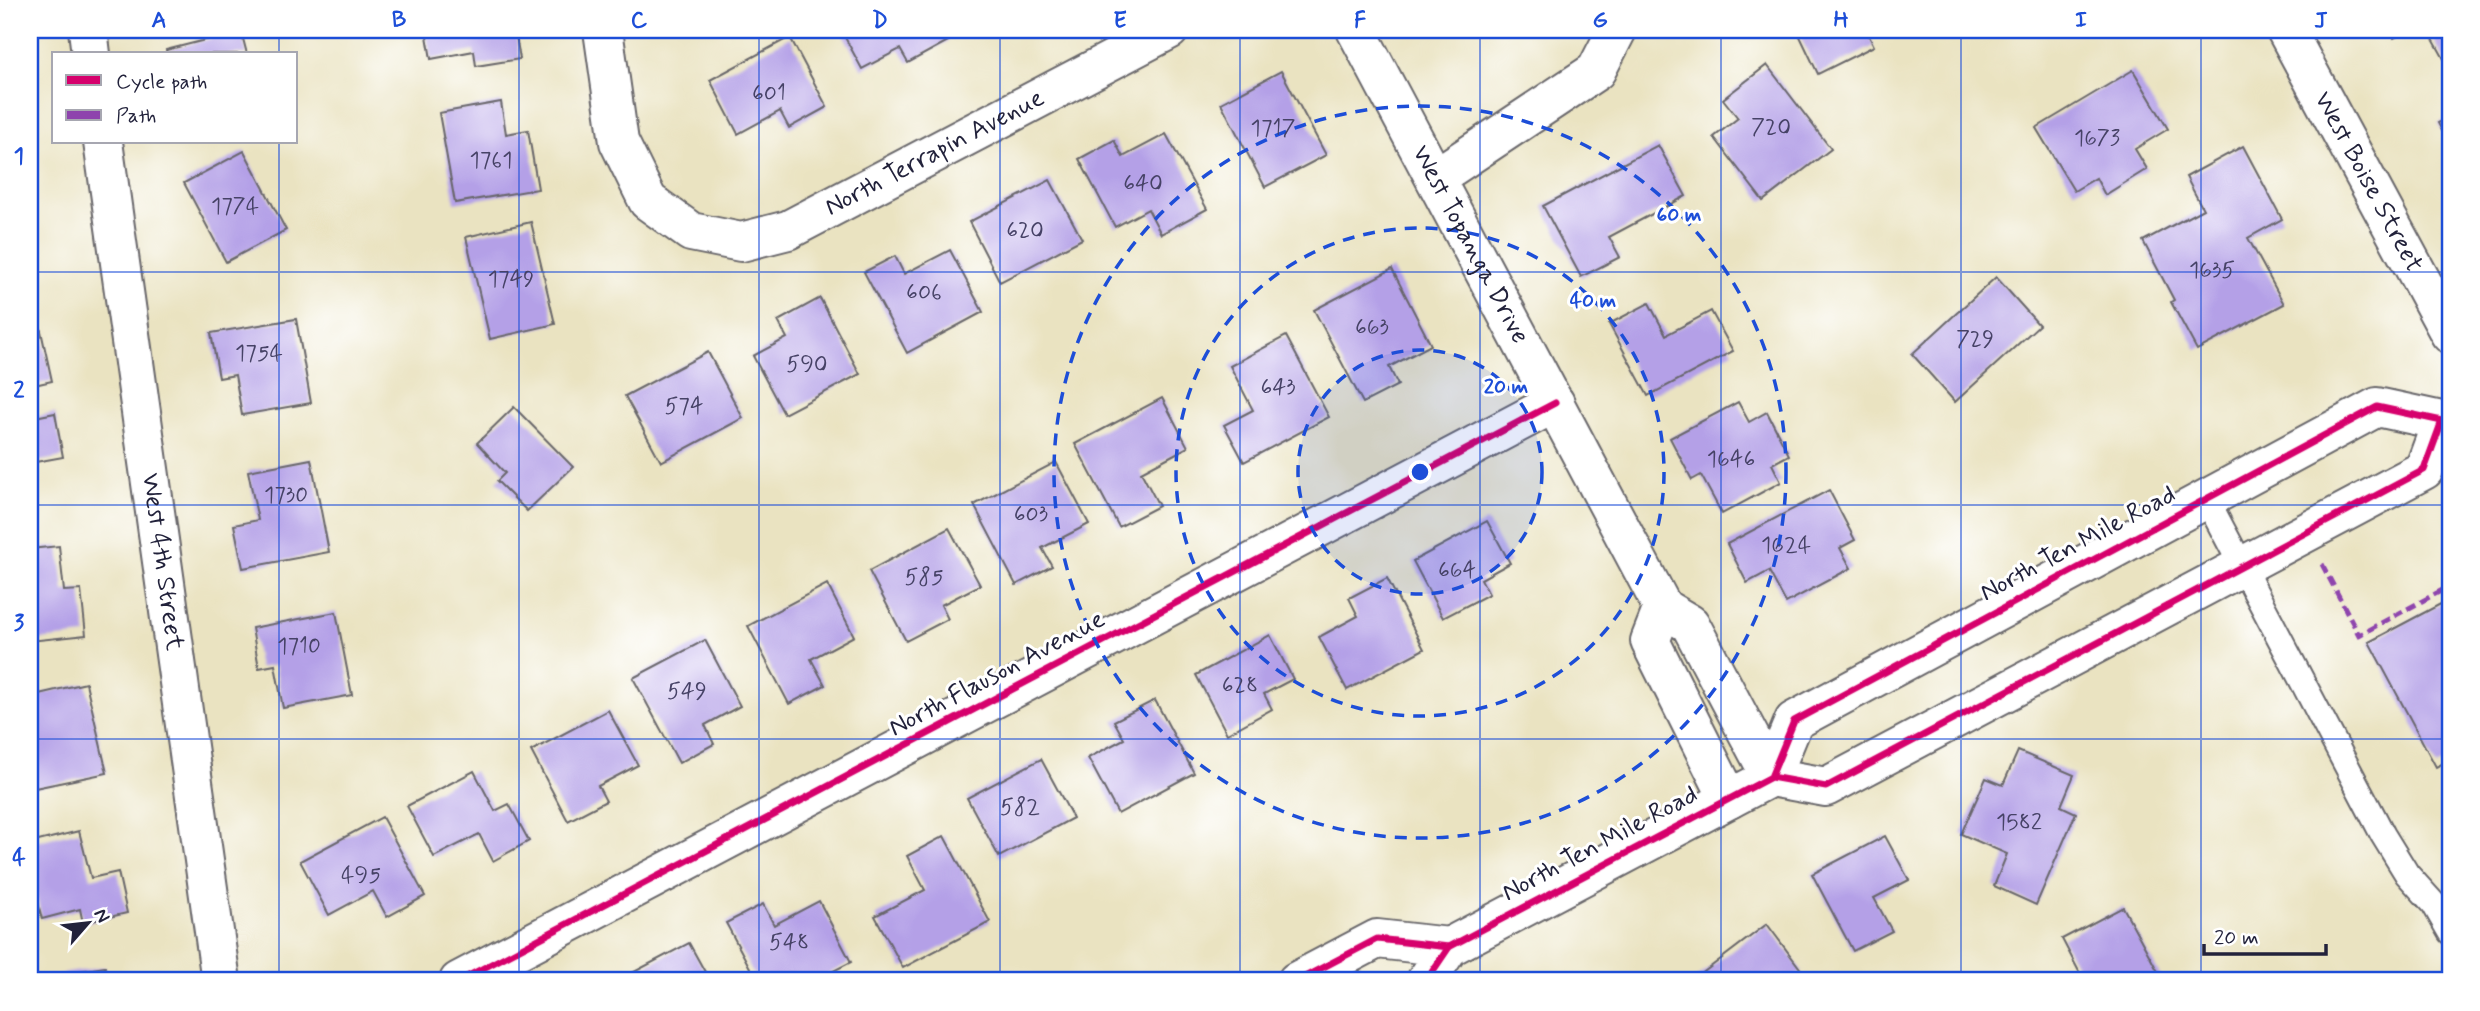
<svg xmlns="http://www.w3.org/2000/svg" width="2480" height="1011" font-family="Mynerve,sans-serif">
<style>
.building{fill:#b4a0e7}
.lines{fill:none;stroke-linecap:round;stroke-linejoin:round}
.service-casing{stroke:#68666a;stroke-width:28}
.minor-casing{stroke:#68666a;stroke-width:42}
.secondary-casing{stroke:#68666a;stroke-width:42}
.service{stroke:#fff;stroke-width:24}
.minor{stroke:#fff;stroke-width:38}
.secondary{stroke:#fff;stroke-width:38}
.quiet{stroke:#8e44ad;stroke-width:5;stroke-dasharray:10 5;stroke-linecap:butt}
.cycleway-casing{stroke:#fff;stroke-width:11}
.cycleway{stroke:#d6006c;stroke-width:7}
.grid{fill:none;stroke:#1d4ed8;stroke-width:2;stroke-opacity:0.55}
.ring{fill:none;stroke:#1d4ed8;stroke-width:3.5;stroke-dasharray:12 9}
.labels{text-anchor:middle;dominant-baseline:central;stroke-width:6;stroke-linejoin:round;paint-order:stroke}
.number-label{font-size:23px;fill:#464266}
.street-label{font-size:26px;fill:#22223b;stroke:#fff}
.centre{fill:#1d4ed8;stroke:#fff;stroke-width:3.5}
.ring-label{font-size:21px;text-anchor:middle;font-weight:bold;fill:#1d4ed8;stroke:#fff;stroke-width:6;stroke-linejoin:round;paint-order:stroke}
.neatline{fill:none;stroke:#1d4ed8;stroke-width:2.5}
.grid-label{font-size:23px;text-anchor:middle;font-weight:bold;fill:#1d4ed8}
</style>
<rect width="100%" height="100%" fill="#fff"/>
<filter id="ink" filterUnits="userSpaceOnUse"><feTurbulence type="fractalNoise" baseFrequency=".0143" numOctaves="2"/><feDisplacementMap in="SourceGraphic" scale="14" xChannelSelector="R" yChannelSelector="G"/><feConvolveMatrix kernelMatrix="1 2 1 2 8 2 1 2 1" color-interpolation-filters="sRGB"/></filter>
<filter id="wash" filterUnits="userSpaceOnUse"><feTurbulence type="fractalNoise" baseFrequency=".00686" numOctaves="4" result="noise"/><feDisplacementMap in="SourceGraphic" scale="28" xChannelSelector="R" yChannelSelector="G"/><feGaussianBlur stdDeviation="1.57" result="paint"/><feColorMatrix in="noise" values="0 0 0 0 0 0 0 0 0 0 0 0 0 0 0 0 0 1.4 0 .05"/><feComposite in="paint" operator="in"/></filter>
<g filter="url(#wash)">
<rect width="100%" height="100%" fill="#eae3c1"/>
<g id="blocks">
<g class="building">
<path d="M 426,30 L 515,30 L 520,59 L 476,66 L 474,51 L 431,59 Z"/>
<path d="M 841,30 L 942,30 L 948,41 L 908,63 L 900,49 L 862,69 Z"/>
<path d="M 1797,30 L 1866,30 L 1874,46 L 1818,74 Z"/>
<path d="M 2390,30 L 2410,30 L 2394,38 Z"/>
<path d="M 2428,30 L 2450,30 L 2450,65 L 2448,66 Z"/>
<path d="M 241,31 L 247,54 L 167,54 L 166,50 Z"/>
<path d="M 790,37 L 827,107 L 789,128 L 780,111 L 738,134 L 710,80 Z"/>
<path d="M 1767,65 L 1831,149 L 1763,201 L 1714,137 L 1738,118 L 1723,99 Z"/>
<path d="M 2133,70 L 2168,129 L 2135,149 L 2147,169 L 2105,195 L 2096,178 L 2074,191 L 2036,128 Z"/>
<path d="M 1281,71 L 1326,155 L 1265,187 L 1221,103 Z"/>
<path d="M 501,102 L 506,134 L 528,130 L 538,189 L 455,203 L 439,113 Z"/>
<path d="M 2450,117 L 2450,146 L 2438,123 Z"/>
<path d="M 1166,134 L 1207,209 L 1161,234 L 1148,209 L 1115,227 L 1079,159 L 1114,140 L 1123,157 Z"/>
<path d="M 1658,145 L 1686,196 L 1609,237 L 1620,257 L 1581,277 L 1543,206 Z"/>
<path d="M 2243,146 L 2282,219 L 2248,238 L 2284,304 L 2197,350 L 2171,302 L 2174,300 L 2143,241 L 2203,209 L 2186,177 Z"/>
<path d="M 244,151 L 286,230 L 226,262 L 184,183 Z"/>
<path d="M 1050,180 L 1082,239 L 1000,282 L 969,222 Z"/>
<path d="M 531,222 L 555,324 L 490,339 L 466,237 Z"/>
<path d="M 950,250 L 983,312 L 907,353 L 864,272 L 895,256 L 904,274 Z"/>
<path d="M 1392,269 L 1431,345 L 1389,367 L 1398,385 L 1363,403 L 1314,310 Z"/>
<path d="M 1996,277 L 2039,325 L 1955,402 L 1912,354 Z"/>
<path d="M 32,290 L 52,381 L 30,386 L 30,291 Z"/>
<path d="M 820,298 L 860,374 L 784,414 L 753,356 L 787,338 L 778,321 Z"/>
<path d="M 1649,303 L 1666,335 L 1711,311 L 1733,351 L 1648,396 L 1609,324 Z"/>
<path d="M 296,319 L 311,403 L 242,415 L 235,375 L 219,378 L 211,333 Z"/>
<path d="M 1286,336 L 1329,417 L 1244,462 L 1224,425 L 1253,410 L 1230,366 Z"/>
<path d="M 708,352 L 743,418 L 661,462 L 625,396 Z"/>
<path d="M 1162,398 L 1188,447 L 1141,472 L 1159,506 L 1119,527 L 1075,444 Z"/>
<path d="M 1738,402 L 1749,422 L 1767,412 L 1789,455 L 1772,464 L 1781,482 L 1722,514 L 1701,475 L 1692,480 L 1670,438 Z"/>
<path d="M 514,407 L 573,467 L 527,511 L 497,481 L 505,473 L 477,443 Z"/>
<path d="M 55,413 L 63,457 L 30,463 L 30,418 Z"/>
<path d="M 311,459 L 329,552 L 243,568 L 234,525 L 258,520 L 248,471 Z"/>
<path d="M 1056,462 L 1089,524 L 1042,548 L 1052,566 L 1016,585 L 974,505 Z"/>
<path d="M 1829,490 L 1855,540 L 1840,548 L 1851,568 L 1786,603 L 1769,571 L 1747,583 L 1727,544 Z"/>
<path d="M 1487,521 L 1510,563 L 1481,579 L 1489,594 L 1443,618 L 1413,561 Z"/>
<path d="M 949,528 L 980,585 L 941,605 L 948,619 L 906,641 L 869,571 Z"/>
<path d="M 59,546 L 64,591 L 81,590 L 86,635 L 30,641 L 30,549 Z"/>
<path d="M 1387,578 L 1424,649 L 1347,690 L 1319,637 L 1358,616 L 1349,598 Z"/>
<path d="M 827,584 L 854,636 L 811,659 L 825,685 L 789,704 L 748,626 Z"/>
<path d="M 2450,599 L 2450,760 L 2436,767 L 2369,642 Z"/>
<path d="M 336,612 L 352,695 L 283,708 L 275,665 L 259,668 L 252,628 Z"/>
<path d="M 1270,635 L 1293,679 L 1264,694 L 1272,709 L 1227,734 L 1196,675 Z"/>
<path d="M 705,640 L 740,706 L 705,725 L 714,744 L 679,763 L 633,678 Z"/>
<path d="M 86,683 L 107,773 L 35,788 L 30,764 L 30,696 Z"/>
<path d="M 1155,700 L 1194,773 L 1118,814 L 1088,758 L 1124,739 L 1114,721 Z"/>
<path d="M 608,710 L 638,765 L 598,786 L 606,801 L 568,821 L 531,751 Z"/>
<path d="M 2018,751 L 2074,775 L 2061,806 L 2076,813 L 2036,905 L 1994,886 L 2007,854 L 1961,834 L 1986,778 L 2003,785 Z"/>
<path d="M 1041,759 L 1073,818 L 999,857 L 967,798 Z"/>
<path d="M 474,771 L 495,811 L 509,804 L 529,841 L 493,861 L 479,834 L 434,857 L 407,806 Z"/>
<path d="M 382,817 L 425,896 L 387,917 L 373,891 L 329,915 L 300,861 Z"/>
<path d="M 79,831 L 91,878 L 118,872 L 127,913 L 83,923 L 80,909 L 42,919 L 30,870 L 30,843 Z"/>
<path d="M 944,836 L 990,922 L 903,968 L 875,916 L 925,890 L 907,856 Z"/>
<path d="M 1885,836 L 1909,880 L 1874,898 L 1892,931 L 1853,951 L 1812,874 Z"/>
<path d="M 819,901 L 851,962 L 814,981 L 757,981 L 726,923 L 763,904 L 774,925 Z"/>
<path d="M 2123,907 L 2163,981 L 2084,981 L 2062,939 Z"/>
<path d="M 1767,924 L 1802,971 L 1789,981 L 1692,981 Z"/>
<path d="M 689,943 L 710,981 L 617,981 Z"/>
<path d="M 105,967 L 107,981 L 43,981 L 43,977 Z"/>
</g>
</g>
</g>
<g filter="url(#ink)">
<use href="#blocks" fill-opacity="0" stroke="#68666a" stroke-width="2"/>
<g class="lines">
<g class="service-casing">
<path id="service" d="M 2206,498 L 2383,835 L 2407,874 L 2434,904 L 2450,932"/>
</g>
<g class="minor-casing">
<g id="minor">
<path d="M 88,30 L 91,54"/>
<path id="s1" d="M 603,30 L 619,142 L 648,201 L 691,232 L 741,242 L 788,230 L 1169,30"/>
<path id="s2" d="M 1356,30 L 1663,608"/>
<path id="s3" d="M 2286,30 L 2450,334"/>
<path id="s4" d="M 103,142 L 221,981"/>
<path d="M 1435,178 L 1596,71 L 1617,30"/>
<path d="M 1729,799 L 1650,641 L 1663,608 L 1690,624 L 1771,777"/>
<path d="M 459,981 L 1555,403"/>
</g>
</g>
<g class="secondary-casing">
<g id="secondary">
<path d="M 1449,947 L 1771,777 L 1826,787 L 2424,470 L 2442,421 L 2377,407 L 1794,721 L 1771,777"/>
<path d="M 1297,981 L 1377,939 L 1449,947 L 1426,981"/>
</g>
</g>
<use href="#service" class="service"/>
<use href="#minor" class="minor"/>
<use href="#secondary" class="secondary"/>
<path class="quiet" d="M 2322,564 L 2359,635 L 2450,586"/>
<g class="cycleway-casing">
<g id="cycleway">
<path d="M 1449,947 L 1771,777 L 1826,787 L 2424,470 L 2442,421 L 2377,407 L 1794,721 L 1771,777"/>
<path d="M 459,981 L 1555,403"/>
<path d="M 1297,981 L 1377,939 L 1449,947 L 1426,981"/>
</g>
</g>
<use href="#cycleway" class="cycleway"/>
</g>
</g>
<path class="grid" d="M 279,30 L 279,54M 519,30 L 519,981M 759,30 L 759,981M 1000,30 L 1000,981M 1240,30 L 1240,981M 1480,30 L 1480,981M 1721,30 L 1721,981M 1961,30 L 1961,981M 2201,30 L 2201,981M 279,142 L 279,981M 30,272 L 2450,272M 30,505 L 2450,505M 30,739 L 2450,739"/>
<circle cx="1420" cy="472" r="122" fill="#1d4ed8" fill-opacity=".12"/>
<g class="ring">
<circle cx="1420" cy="472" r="122"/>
<circle cx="1420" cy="472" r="244"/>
<circle cx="1420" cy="472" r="366"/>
</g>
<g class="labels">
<g class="number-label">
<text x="769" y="94">601</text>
<text x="1771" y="128">720</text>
<text x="1273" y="129">1717</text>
<text x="2097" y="139">1673</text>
<text x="491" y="161">1761</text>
<text x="1143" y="184">640</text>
<text x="235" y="207">1774</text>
<text x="1025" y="231">620</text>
<text x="2212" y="271">1635</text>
<text x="511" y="280">1749</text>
<text x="924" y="293">606</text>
<text x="1372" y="328">663</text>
<text x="1975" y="340">729</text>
<text x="259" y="354">1754</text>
<text x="807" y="365">590</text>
<text x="1278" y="388">643</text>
<text x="684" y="407">574</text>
<text x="1731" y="460">1646</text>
<text x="286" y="496">1730</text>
<text x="1031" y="515">603</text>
<text x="1786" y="546">1624</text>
<text x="1457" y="571">664</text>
<text x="924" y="578">585</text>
<text x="299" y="647">1710</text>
<text x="1240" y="686">628</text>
<text x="687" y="692">549</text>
<text x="1020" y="808">582</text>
<text x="2019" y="823">1582</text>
<text x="361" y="876">495</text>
<text x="789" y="943">548</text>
</g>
<g class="street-label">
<text stroke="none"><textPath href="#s1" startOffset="497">North Terrapin Avenue</textPath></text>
<text stroke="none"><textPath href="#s3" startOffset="173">West Boise Street</textPath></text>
<text stroke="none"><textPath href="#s2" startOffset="243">West Topanga Drive</textPath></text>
<text transform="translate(2078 544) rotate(-28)">North Ten Mile Road</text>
<text stroke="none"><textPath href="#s4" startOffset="424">West 4th Street</textPath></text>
<text transform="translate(997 674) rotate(-28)">North Flauson Avenue</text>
<text transform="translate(1600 844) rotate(-28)">North Ten Mile Road</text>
</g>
</g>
<circle cx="1420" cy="472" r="10" class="centre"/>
<g class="ring-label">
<text x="1679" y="221">60 m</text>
<text x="1593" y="307">40 m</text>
<text x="1506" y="393">20 m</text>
</g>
<rect width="2480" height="1011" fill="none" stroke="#fff" stroke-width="77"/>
<rect x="52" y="52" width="245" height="91" fill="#ffffff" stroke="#a7a7b1" stroke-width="2"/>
<rect x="66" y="75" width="35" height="10" fill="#d6006c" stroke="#a7a7b1" stroke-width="2"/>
<text x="116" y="88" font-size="21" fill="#22223b">Cycle path</text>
<rect x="66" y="110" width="35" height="10" fill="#8e44ad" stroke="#a7a7b1" stroke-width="2"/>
<text x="116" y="122" font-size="21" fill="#22223b">Path</text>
<g transform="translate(88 923) rotate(62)" stroke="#ffffff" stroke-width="5" paint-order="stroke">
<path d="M0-5L12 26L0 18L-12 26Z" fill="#22223b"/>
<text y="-10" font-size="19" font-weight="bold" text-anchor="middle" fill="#22223b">N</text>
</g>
<path d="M2204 944v10h122v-10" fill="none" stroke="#22223b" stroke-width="3.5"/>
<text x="2214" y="944" font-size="21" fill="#22223b" stroke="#ffffff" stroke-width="5" paint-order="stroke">20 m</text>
<rect x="38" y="38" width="2404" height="934" class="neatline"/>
<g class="grid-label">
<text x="159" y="27">A</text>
<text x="399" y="27">B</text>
<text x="639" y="27">C</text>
<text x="880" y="27">D</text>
<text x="1120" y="27">E</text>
<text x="1360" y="27">F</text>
<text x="1600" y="27">G</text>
<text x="1841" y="27">H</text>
<text x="2081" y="27">I</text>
<text x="2321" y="27">J</text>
<text x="19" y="163">1</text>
<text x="19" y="397">2</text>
<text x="19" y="630">3</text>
<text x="19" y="864">4</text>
</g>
</svg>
